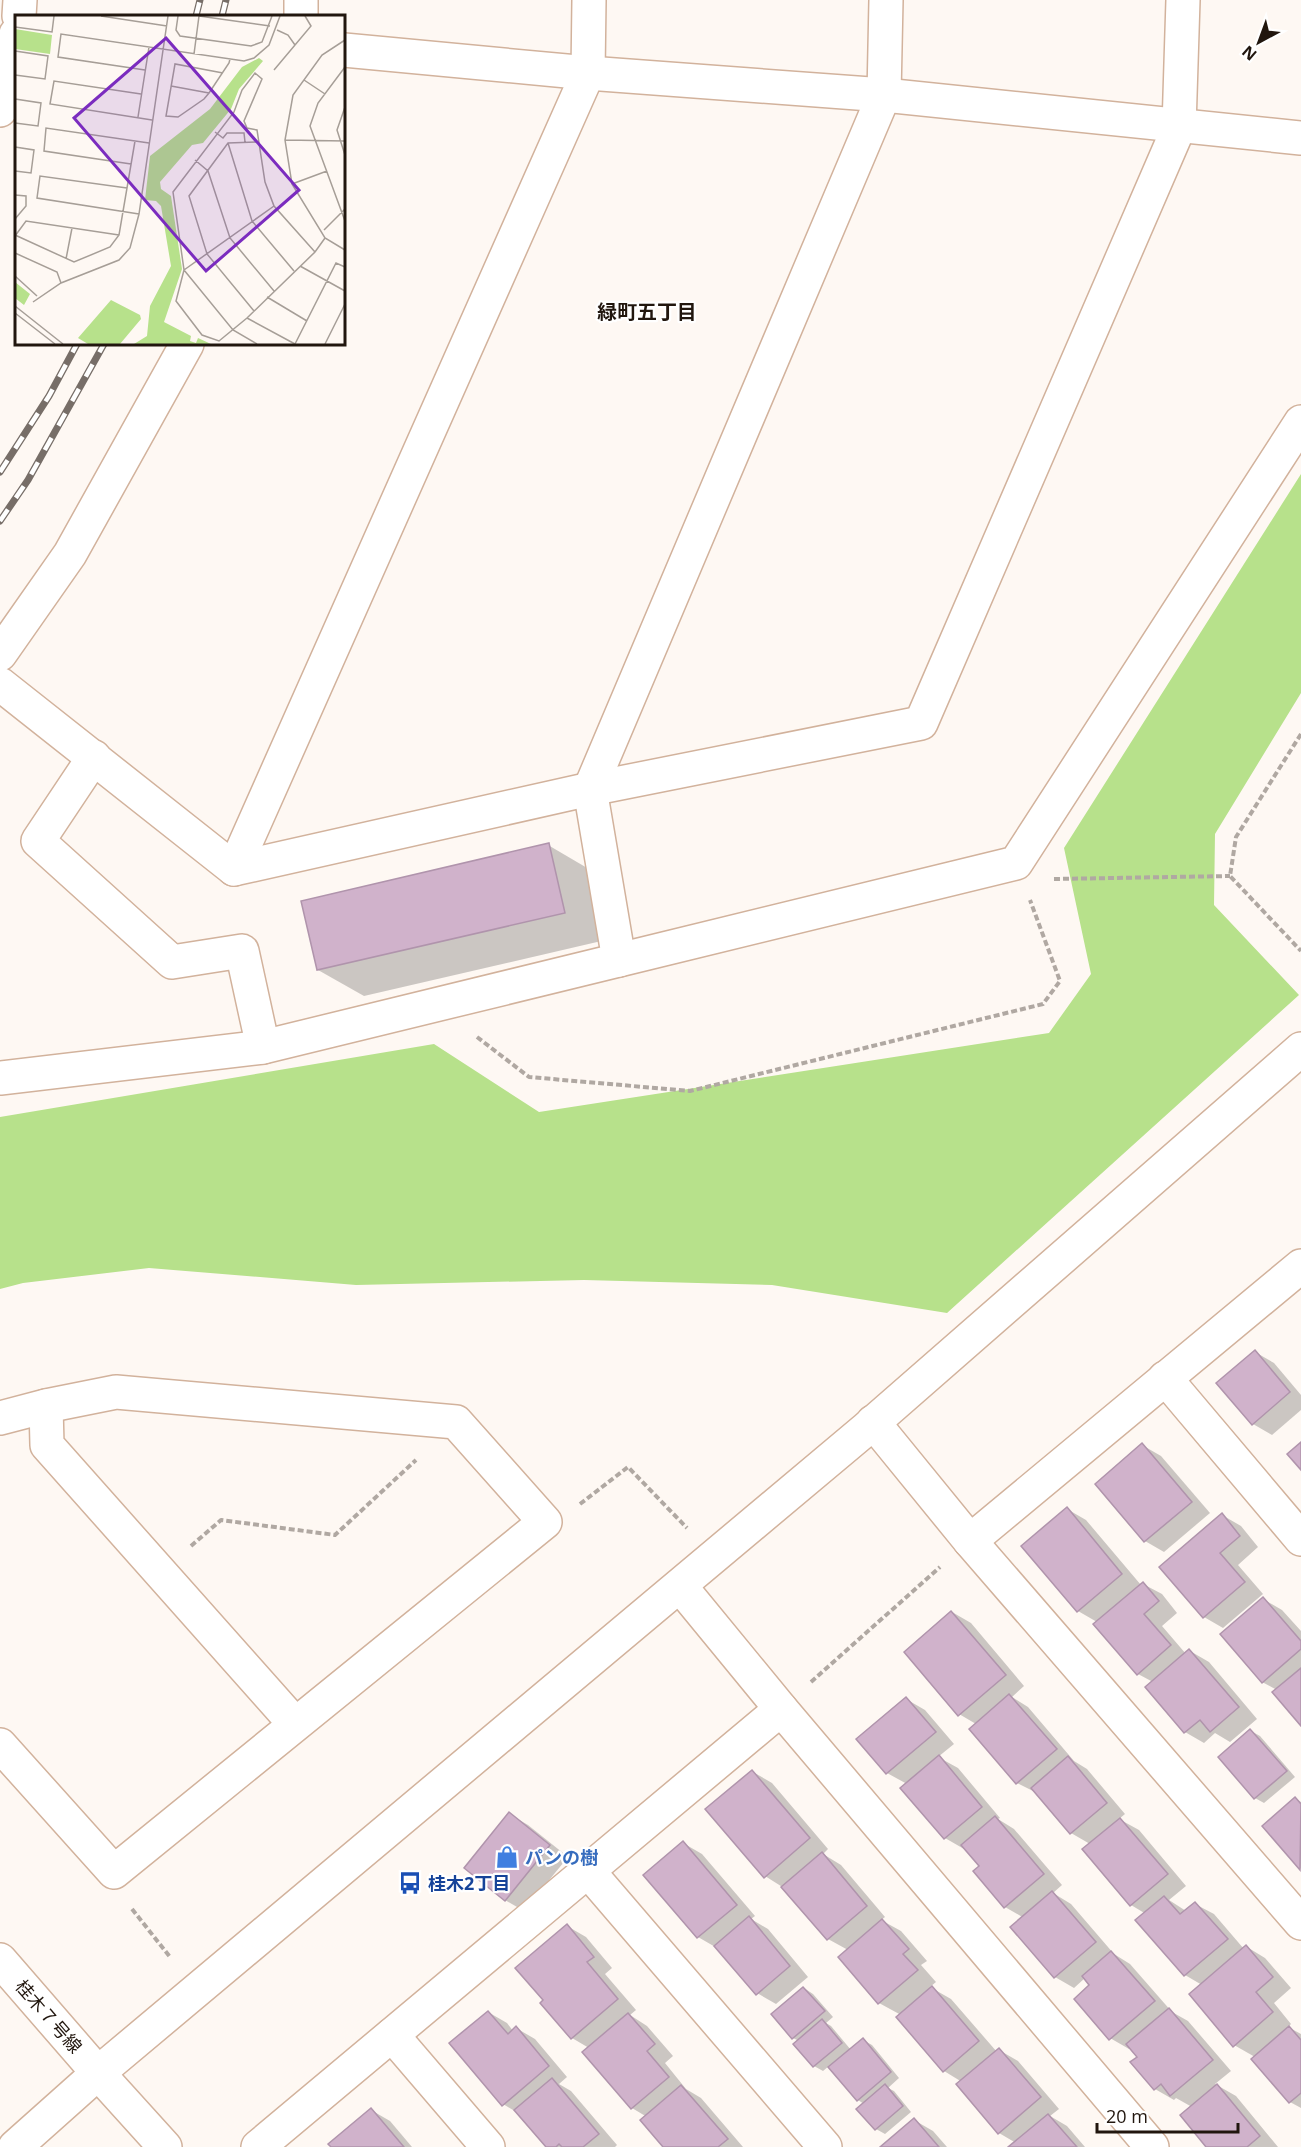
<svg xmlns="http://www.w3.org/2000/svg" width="1301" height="2147" font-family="'Open Sans','Noto Sans JP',sans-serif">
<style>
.green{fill:#b7e18b}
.shadow{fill:#0003}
.building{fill:#d0b2cb;stroke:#b094ac;stroke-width:1.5}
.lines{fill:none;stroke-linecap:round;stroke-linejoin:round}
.minor-casing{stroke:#d2b29c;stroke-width:36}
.tertiary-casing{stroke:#d2b29c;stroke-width:36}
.path{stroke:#b0a8a2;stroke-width:4;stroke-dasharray:6 3;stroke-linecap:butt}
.minor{stroke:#fff;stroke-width:33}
.tertiary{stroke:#fff;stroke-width:33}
.rail-casing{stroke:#776e68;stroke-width:7}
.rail{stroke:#fff;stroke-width:4.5;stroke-dasharray:14;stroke-linecap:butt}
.labels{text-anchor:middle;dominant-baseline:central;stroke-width:4.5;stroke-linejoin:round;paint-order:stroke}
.shop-label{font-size:18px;font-weight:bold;fill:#366cbe;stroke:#fff;text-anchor:start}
.transit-label{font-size:18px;font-weight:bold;fill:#164399;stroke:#fff;text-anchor:start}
.street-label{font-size:18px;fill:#21160e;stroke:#fff}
.neighbourhood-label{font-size:20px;font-weight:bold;fill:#21160e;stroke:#fff}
.inset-road{fill:none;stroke:#a69e97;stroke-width:1.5}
.view{fill:#7b2cbf;fill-opacity:0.15;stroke:#7b2cbf;stroke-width:3}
.inset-edge{fill:none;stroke:#21160e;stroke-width:3}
</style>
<rect width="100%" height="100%" fill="#fef8f3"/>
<path class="green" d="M 1301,474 L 1301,693 L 1215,834 L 1214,905 L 1299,995 L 947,1313 L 772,1285 L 584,1280 L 356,1285 L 149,1268 L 23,1283 L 0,1289 L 0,1117 L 434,1044 L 539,1112 L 1049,1033 L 1091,974 L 1064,848 Z"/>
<g class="shadow">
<path d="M 548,845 L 594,872 L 610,939 L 364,996 L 318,970 Z"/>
<path d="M 1255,1352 L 1274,1363 L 1301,1395 L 1301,1410 L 1272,1435 L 1253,1424 Z"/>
<path d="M 1142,1445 L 1161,1456 L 1210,1513 L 1164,1552 L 1145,1541 Z"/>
<path d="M 1067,1509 L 1086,1520 L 1141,1585 L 1143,1584 L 1162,1594 L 1177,1613 L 1162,1626 L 1186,1654 L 1190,1651 L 1209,1662 L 1257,1719 L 1230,1742 L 1215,1733 L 1204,1743 L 1185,1732 L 1153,1682 L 1138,1674 L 1097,1622 L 1078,1611 Z"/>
<path d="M 1222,1515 L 1241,1526 L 1258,1547 L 1238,1565 L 1263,1594 L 1223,1628 L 1204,1617 Z"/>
<path d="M 1263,1599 L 1282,1610 L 1301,1631 L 1301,1723 L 1277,1690 L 1262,1682 Z"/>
<path d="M 952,1612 L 971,1623 L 1024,1686 L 1012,1697 L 1028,1707 L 1074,1761 L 1087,1769 L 1125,1814 L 1119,1819 L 1139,1830 L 1186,1886 L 1169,1900 L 1186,1911 L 1195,1904 L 1214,1914 L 1244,1949 L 1247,1947 L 1265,1958 L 1291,1988 L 1274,2003 L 1291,2024 L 1288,2027 L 1301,2034 L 1301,2108 L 1290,2102 L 1255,2057 L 1234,2045 L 1202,1985 L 1185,1975 L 1146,1914 L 1131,1905 L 1084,1849 L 1090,1844 L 1071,1833 L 1037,1793 L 1017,1783 L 976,1724 L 959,1714 Z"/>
<path d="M 906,1699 L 925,1710 L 954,1744 L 938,1757 L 958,1768 L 1000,1818 L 998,1819 L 1014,1829 L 1062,1885 L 1053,1893 L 1071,1904 L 1114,1954 L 1130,1964 L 1172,2012 L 1188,2021 L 1231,2071 L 1215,2084 L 1236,2096 L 1278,2147 L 1208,2147 L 1192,2107 L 1176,2098 L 1174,2100 L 1155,2089 L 1139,2057 L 1131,2048 L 1129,2049 L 1110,2038 L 1091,1985 L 1085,1978 L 1074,1988 L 1055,1977 L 1024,1918 L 1005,1907 L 981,1867 L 965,1848 L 964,1849 L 945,1838 L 907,1784 L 887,1773 Z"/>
<path d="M 1251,1731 L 1260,1736 L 1295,1777 L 1264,1803 L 1255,1798 Z"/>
<path d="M 753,1772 L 772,1783 L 828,1849 L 823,1854 L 841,1865 L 885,1917 L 881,1920 L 901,1931 L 927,1961 L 921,1965 L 936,1982 L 930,1987 L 951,1999 L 997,2052 L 999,2050 L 1018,2061 L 1059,2109 L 1050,2116 L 1067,2126 L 1085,2147 L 1010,2147 L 1016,2143 L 999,2133 L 962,2082 L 944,2071 L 901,2015 L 879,2003 L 840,1957 L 848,1950 L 828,1939 L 784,1888 L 765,1876 Z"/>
<path d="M 1295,1799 L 1301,1802 L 1301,1869 L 1264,1826 Z"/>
<path d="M 509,1814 L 528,1825 L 568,1857 L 524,1911 L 505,1900 Z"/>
<path d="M 683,1843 L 702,1854 L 755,1916 L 751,1919 L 768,1929 L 808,1977 L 776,2004 L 757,1993 L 717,1948 L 698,1937 L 645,1875 Z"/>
<path d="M 567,1926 L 586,1937 L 612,1968 L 605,1974 L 636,2010 L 630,2015 L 647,2026 L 673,2056 L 665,2063 L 686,2089 L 701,2098 L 743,2147 L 665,2147 L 647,2117 L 632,2108 L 584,2052 L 589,2048 L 572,2038 L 545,2001 Z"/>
<path d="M 804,1988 L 813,1994 L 833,2017 L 826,2023 L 831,2026 L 851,2050 L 863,2040 L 872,2045 L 899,2078 L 888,2088 L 894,2091 L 911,2112 L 885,2134 L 876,2129 L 864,2104 L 858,2100 L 829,2066 L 823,2071 L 814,2066 L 799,2041 L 793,2038 Z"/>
<path d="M 488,2012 L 507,2023 L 513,2031 L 516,2028 L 535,2039 L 567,2077 L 559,2084 L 571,2091 L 617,2145 L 615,2147 L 547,2147 L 518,2113 L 503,2104 Z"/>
<path d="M 371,2110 L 390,2121 L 412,2147 L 333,2147 Z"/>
<path d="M 914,2120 L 933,2131 L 947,2147 L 882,2147 Z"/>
</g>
<g class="building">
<path d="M 549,843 L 565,913 L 317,970 L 301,901 Z"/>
<path d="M 1255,1350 L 1290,1392 L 1252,1425 L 1216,1383 Z"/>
<path d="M 1301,1442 L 1301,1470 L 1287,1454 Z"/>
<path d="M 1142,1443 L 1192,1502 L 1144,1542 L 1095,1484 Z"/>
<path d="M 1067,1507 L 1122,1574 L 1077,1612 L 1021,1546 Z"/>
<path d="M 1222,1513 L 1240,1536 L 1220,1553 L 1245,1582 L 1203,1618 L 1159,1567 Z"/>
<path d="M 1143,1582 L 1159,1601 L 1144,1614 L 1171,1645 L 1137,1675 L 1093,1624 Z"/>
<path d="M 1263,1597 L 1301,1641 L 1301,1649 L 1262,1683 L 1220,1634 Z"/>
<path d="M 951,1611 L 1006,1675 L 958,1716 L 904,1652 Z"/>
<path d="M 1189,1649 L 1239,1707 L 1210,1732 L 1200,1720 L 1184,1733 L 1145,1687 Z"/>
<path d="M 1301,1668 L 1301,1726 L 1272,1692 Z"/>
<path d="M 1009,1694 L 1057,1749 L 1016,1784 L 969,1729 Z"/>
<path d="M 906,1697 L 936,1732 L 886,1774 L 856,1739 Z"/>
<path d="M 1250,1729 L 1287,1771 L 1254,1799 L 1218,1757 Z"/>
<path d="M 939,1755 L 982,1807 L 944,1839 L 900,1788 Z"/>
<path d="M 1068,1756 L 1107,1803 L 1070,1834 L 1031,1788 Z"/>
<path d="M 752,1770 L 810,1838 L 764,1878 L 705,1809 Z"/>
<path d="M 1295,1797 L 1301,1804 L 1300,1870 L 1262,1826 Z"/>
<path d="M 509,1812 L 550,1845 L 505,1901 L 464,1868 Z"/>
<path d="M 995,1816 L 1044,1874 L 1004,1908 L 973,1871 L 979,1866 L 961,1845 Z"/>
<path d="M 1120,1818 L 1168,1874 L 1130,1906 L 1082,1849 Z"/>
<path d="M 683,1841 L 737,1905 L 697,1938 L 643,1875 Z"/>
<path d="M 822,1852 L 867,1906 L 827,1940 L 781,1887 Z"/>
<path d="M 1052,1891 L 1096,1942 L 1054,1978 L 1010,1927 Z"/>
<path d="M 1164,1896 L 1180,1914 L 1195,1902 L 1228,1939 L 1184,1976 L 1135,1920 Z"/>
<path d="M 749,1916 L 790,1966 L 756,1995 L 714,1946 Z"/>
<path d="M 882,1919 L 909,1949 L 903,1954 L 918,1970 L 878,2004 L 838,1957 Z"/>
<path d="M 567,1924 L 594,1957 L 587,1962 L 618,1999 L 571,2039 L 540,2003 L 543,2000 L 515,1968 Z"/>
<path d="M 1246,1945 L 1273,1977 L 1256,1992 L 1273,2012 L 1233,2047 L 1189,1994 Z"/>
<path d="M 1111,1951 L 1155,2001 L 1109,2040 L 1074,1999 L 1089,1985 L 1082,1976 Z"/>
<path d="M 932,1986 L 979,2041 L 943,2072 L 896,2017 Z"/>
<path d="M 803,1987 L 825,2011 L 792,2039 L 771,2014 Z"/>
<path d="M 1169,2008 L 1213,2060 L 1170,2096 L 1161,2084 L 1154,2090 L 1130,2062 L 1137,2057 L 1126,2044 Z"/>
<path d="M 488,2011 L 508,2034 L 516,2026 L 549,2066 L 502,2106 L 449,2043 Z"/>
<path d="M 628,2013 L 655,2044 L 647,2051 L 669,2077 L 631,2109 L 582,2052 Z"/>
<path d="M 822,2019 L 842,2043 L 813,2067 L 793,2044 Z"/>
<path d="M 1289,2026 L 1301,2040 L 1301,2093 L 1289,2103 L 1251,2059 Z"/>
<path d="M 863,2038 L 891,2072 L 857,2101 L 828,2067 Z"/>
<path d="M 999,2048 L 1041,2097 L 998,2134 L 956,2084 Z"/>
<path d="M 552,2078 L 599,2134 L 583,2147 L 562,2147 L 559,2144 L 556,2147 L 546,2147 L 514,2110 Z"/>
<path d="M 885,2084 L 903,2106 L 875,2130 L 856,2109 Z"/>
<path d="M 1217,2084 L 1260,2136 L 1247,2147 L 1206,2147 L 1180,2115 Z"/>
<path d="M 681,2085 L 728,2139 L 718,2147 L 663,2147 L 640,2120 Z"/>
<path d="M 371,2108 L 404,2147 L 331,2147 L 328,2144 Z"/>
<path d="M 1048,2114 L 1077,2147 L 1008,2147 Z"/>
<path d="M 914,2118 L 939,2147 L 880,2147 Z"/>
</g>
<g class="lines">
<g class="minor-casing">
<g id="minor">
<path d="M 301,0 L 301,16"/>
<path d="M 19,16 L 20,0"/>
<path d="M 344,50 L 588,73 L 884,95 L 1301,138"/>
<path d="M 0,110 L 9,95 L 16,34"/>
<path d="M 0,654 L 70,554 L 187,344"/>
<path d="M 0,684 L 234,869 L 590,789 L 921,723 L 1179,127 L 1183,0"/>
<path d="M 94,757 L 38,841 L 172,962 L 242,951 L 263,1047"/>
<path d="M 234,869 L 588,73 L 589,0"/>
<path d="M 619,960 L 590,789 L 884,95 L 886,0"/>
<path d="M 0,1078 L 263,1047 L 1016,863 L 1301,422"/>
<path d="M 1165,1378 L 1301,1539"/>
<path d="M 46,1406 L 47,1445 L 295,1724"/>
<path d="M 0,1418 L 46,1406 L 116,1392 L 456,1422 L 545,1522 L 114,1872 L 0,1745"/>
<path d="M 873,1422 L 970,1541 L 1301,1923"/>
<path d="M 970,1541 L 1301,1266"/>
<path d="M 680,1586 L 781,1709 L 1152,2147"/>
<path d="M 588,1871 L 825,2147"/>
<path d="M 392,2035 L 488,2147"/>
<path d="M 98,2073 L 165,2147"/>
<path d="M 258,2147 L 781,1709"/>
</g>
</g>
<g class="tertiary-casing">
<g id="tertiary">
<path d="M 0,1960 L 98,2073"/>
<path d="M 15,2147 L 98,2073 L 866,1429 L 1301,1049"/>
</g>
</g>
<g class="path">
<path d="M 1301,734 L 1236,837 L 1230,876 L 1301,951"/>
<path d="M 1054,879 L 1230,876"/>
<path d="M 477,1037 L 529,1077 L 690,1091 L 1043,1004 L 1060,981 L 1030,900"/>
<path d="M 580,1504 L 628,1467 L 687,1528"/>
<path d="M 191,1546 L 221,1520 L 335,1535 L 416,1460"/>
<path d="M 811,1682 L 940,1567"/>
<path d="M 132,1909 L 170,1957"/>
</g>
<use href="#minor" class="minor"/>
<use href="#tertiary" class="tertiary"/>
<g class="rail-casing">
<g id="rail">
<path d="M 196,16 L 200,0"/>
<path d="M 222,16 L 226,0"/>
<path d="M 0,472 L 49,396 L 77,344"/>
<path d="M 0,521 L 28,480 L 104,344"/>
</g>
</g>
<use href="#rail" class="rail"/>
</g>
<defs>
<g id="shop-bare" transform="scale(1.8)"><path d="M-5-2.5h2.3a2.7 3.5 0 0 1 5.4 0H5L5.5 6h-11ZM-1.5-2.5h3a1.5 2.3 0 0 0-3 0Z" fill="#3f7fe0" stroke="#fff" stroke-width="2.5" paint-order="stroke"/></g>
<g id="bus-bare" transform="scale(1.8)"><path d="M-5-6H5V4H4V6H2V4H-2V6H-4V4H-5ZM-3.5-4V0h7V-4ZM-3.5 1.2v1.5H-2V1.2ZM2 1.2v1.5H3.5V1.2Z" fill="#1a4fb4" stroke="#fff" stroke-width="2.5" paint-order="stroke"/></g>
</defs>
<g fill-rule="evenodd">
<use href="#shop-bare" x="507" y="1857"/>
<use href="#bus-bare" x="410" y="1883"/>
</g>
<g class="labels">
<g class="shop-label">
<text x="525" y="1857">パンの樹</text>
</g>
<g class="transit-label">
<text x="428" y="1883">桂木2丁目</text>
</g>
<g class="street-label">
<text transform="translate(49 2016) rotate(49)">桂木７号線</text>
</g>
<g class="neighbourhood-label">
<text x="647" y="311">緑町五丁目</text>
</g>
</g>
<g transform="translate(15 15)">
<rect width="330" height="330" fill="#fef8f3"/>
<path d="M 0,14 L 37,20 L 35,39 L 0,34 ZM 244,43 L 248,46 L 224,74 L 216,94 L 188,128 L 177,130 L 145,167 L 146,174 L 156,181 L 167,254 L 149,307 L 176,321 L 175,326 L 181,328 L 183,323 L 196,329 L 119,329 L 132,321 L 135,291 L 156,251 L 146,191 L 141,186 L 130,185 L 135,141 L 195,94 L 227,52 ZM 0,267 L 15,279 L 9,290 L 0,283 ZM 96,285 L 125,300 L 126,304 L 105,329 L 73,329 L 63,323 Z" fill="#b7e18b"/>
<path class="inset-road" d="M 86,1 L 152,11M 163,1 L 161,15 L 165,21 L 236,31 L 247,27 L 257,1M 184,1 L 255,11M 0,12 L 37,17 L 39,1M 262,15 L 273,20 L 280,30M 330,25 L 307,40 L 278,80 L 270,125 L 277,169 L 310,223 L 330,235M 0,36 L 33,41 L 30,64 L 0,60M 179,39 L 184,1M 330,52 L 303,88 L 295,111 L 330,206M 130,55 L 43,42 L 46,19 L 229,46 L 239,43 L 254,30 L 265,1M 259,55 L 296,11 L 290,1M 208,58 L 160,49 L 151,101 L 163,102 L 189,84 L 194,78 L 214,48 L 215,44M 289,65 L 310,79M 156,71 L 194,78M 126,79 L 39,66 L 35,89 L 137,105M 0,84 L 26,88 L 23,111 L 0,108M 330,92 L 322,115 L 330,140M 123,102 L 134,32M 200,117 L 208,123 L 212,118 L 229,118 L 230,127M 270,125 L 330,126M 213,128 L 237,206 L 279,256M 0,132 L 19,135 L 16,158 L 0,156M 180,145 L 193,156 L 215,223 L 259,276M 116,149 L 29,136 L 31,113 L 134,128M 277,169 L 312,156M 112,173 L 25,161 L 22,183 L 124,199M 0,180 L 11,181 L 11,191 L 0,204M 309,215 L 330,194M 0,220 L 59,247 L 95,232 L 104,220 L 120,126M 0,221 L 11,206 L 104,220M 300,237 L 259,191 L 250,167 L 242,115 L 232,113 L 229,106 L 247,64 L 240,58 L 227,75 L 219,97 L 158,177 L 169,255 L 161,286 L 187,320 L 204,326 L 232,303 L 300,237 L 310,223M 0,238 L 42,257 L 46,268M 51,244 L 57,213M 285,251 L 330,276M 169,255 L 259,191M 169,255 L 218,315 L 242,329M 0,261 L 22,281M 252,282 L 292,306M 18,287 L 46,268 L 104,245 L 115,233 L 124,199 L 153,1M 0,291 L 48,329M 239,296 L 192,239 L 174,181 L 213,128 L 243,127M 0,298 L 40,329M 232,303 L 280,329M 280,329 L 321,248 L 330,252M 310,329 L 330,289"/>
<path class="view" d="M 151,23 L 284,175 L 191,256 L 59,103 Z"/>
<rect width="330" height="330" class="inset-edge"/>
</g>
<g transform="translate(1259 42) rotate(221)" stroke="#ffffff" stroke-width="4.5" paint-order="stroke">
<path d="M0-4.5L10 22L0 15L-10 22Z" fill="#21160e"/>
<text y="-9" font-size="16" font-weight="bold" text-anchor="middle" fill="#21160e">N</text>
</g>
<path d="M1097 2123v9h141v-9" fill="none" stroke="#21160e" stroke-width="3"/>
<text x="1106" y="2123" font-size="18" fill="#21160e" stroke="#ffffff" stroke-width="4.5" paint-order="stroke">20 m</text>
</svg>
